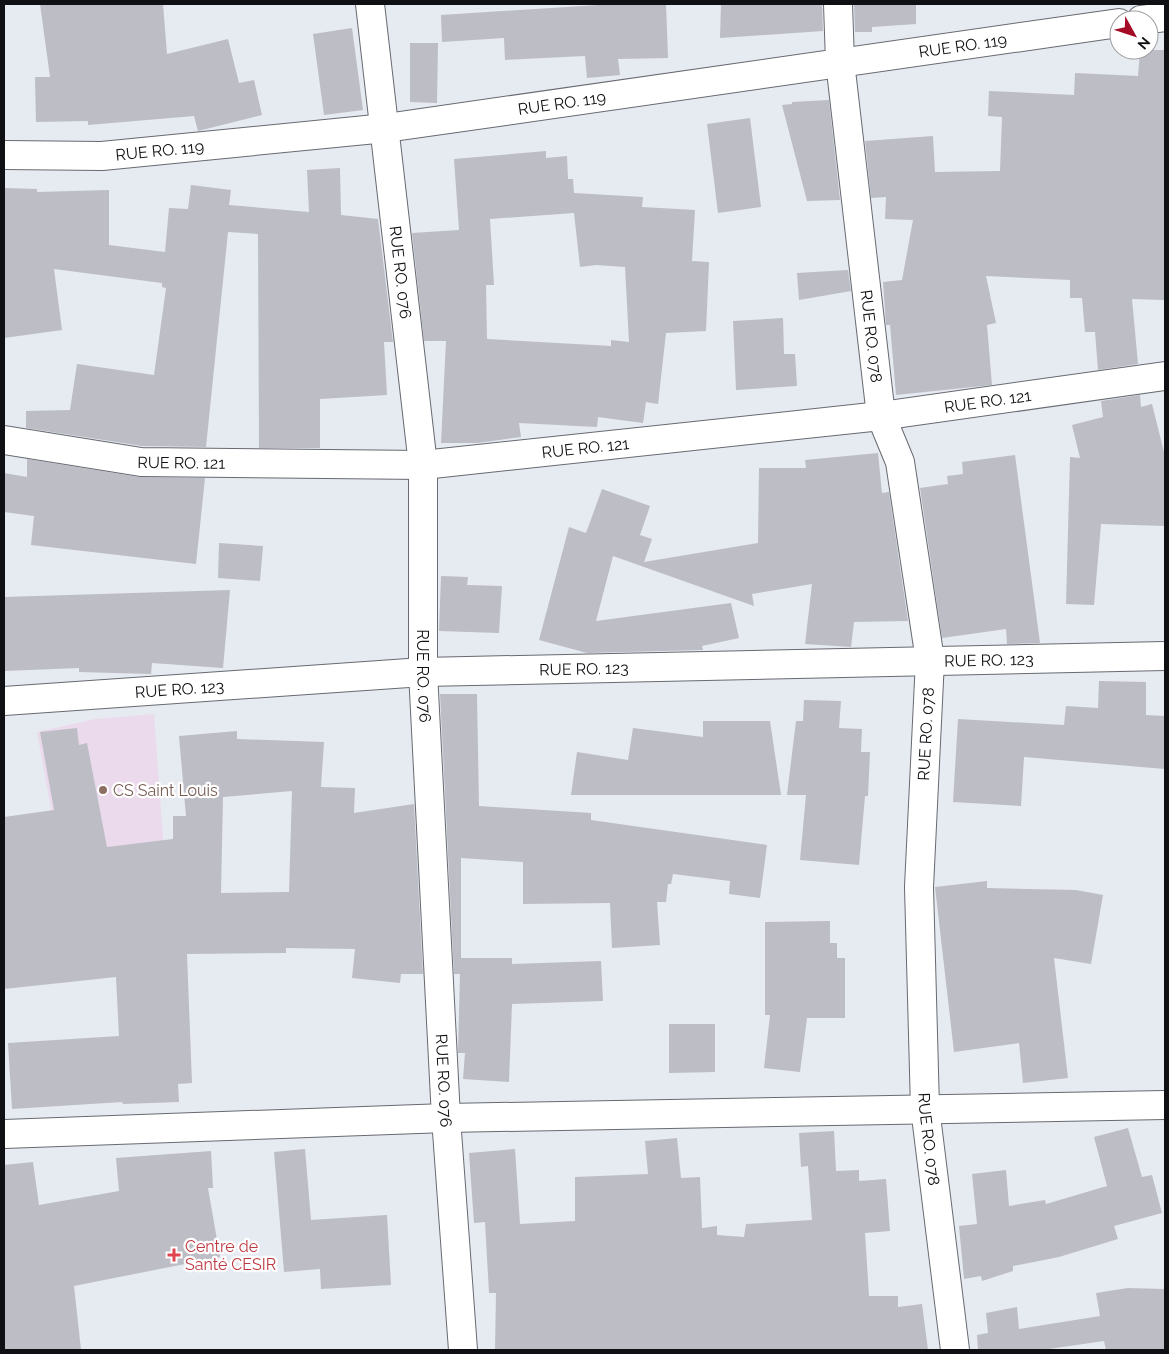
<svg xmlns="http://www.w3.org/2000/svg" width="1169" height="1354" font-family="Raleway,sans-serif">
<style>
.education{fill:#eadaec}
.building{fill:#bdbdc5;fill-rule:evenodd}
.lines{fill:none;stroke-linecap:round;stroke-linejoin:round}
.street-casing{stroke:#676a70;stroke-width:30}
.secondary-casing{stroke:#676a70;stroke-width:30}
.street{stroke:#fff;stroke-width:28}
.secondary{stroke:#fff;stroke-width:28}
.education-dot{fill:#8d6e63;stroke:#fff;stroke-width:2}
.health-dot{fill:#e0444e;stroke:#fff;stroke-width:2}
.labels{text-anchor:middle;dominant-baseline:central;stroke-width:4.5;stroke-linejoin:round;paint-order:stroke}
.street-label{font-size:16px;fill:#0f1013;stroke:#fff}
.education-label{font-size:16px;fill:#785e54;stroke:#fff;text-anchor:start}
.health-label{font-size:16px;fill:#be3a42;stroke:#fff;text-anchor:start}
</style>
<rect width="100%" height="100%" fill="#e6eaf1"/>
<path class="education" d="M 154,714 L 167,893 L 58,847 L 37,732 L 95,719 Z"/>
<g class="building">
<path d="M 40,4 L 163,4 L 167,54 L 228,39 L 239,83 L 254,80 L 262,115 L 198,131 L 194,116 L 88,125 L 88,121 L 36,122 L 35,77 L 50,77 Z"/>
<path d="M 614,4 L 666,4 L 668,58 L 618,59 L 620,75 L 587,78 L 585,56 L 505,60 L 504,38 L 442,42 L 441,15 Z"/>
<path d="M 721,4 L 822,4 L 823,31 L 720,38 Z"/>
<path d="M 854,4 L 916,4 L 916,24 L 872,27 L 872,32 L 855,32 Z"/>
<path d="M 352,28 L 363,110 L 324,115 L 313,34 Z"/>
<path d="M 410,43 L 438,43 L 437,103 L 410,102 Z"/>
<path d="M 1140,50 L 1165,50 L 1165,300 L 1132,299 L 1138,364 L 1098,370 L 1095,332 L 1085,332 L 1082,298 L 1070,298 L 1070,280 L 986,276 L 996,323 L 987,325 L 992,385 L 896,395 L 890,325 L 886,325 L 883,282 L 902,280 L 913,220 L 885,219 L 886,197 L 871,198 L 865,141 L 933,136 L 935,172 L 1000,171 L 1002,117 L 988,116 L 989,91 L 1074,95 L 1075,73 L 1138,76 Z"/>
<path d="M 829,100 L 840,200 L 807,201 L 782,105 L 792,104 L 792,102 Z"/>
<path d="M 750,118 L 761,207 L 718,213 L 707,124 Z"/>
<path d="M 546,151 L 546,158 L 567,156 L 568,179 L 573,179 L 574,193 L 643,197 L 642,207 L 695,210 L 692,261 L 709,262 L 706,331 L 666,333 L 658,404 L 646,402 L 643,423 L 598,417 L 597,427 L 519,423 L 521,437 L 478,443 L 441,443 L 446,341 L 424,341 L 412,233 L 459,230 L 454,159 ZM 574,213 L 580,267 L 596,265 L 625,267 L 629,342 L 611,340 L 611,346 L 487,339 L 486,285 L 494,285 L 490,219 Z"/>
<path d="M 340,168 L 341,215 L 378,219 L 393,342 L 384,342 L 387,395 L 320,399 L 320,448 L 259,448 L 258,234 L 228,232 L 206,447 L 142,446 L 26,428 L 26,411 L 70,410 L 77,364 L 154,375 L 166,288 L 162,287 L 162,283 L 54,269 L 62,330 L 4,338 L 4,188 L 37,189 L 37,192 L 109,190 L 109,245 L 165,252 L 169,208 L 188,209 L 191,185 L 231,190 L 229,205 L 309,212 L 307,170 Z"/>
<path d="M 848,270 L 851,291 L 799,300 L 797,273 Z"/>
<path d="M 783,318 L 784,354 L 795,354 L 797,386 L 736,390 L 733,321 Z"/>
<path d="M 1140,395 L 1141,407 L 1152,404 L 1165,456 L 1165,526 L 1101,524 L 1094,605 L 1066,604 L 1070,457 L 1080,458 L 1072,425 L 1103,417 L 1101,401 Z"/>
<path d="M 878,453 L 882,493 L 889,492 L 908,621 L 854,622 L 851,647 L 805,644 L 812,584 L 752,594 L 754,606 L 613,556 L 596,621 L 731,603 L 739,638 L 702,646 L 703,650 L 587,653 L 539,640 L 569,527 L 586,533 L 602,489 L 650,506 L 640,535 L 652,539 L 644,562 L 758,543 L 759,468 L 806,468 L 805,460 Z"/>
<path d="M 1015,455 L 1040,643 L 1007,644 L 1006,629 L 942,638 L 920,488 L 948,484 L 947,476 L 963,474 L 962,462 Z"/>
<path d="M 27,459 L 139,477 L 205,478 L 196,564 L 31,545 L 34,516 L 4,512 L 4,473 L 27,477 Z"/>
<path d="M 219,543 L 263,546 L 260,581 L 218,578 Z"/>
<path d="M 441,576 L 468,577 L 467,585 L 502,586 L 499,633 L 439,631 Z"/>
<path d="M 230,590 L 223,668 L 152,663 L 151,674 L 79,672 L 79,668 L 4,671 L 4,597 Z"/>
<path d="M 1099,681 L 1146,682 L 1146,715 L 1165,716 L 1165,769 L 1024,757 L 1021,806 L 953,802 L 958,719 L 1064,725 L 1066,706 L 1098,708 Z"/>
<path d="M 440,694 L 477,694 L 479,806 L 591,813 L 591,820 L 767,845 L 760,898 L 729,894 L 730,881 L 673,874 L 671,884 L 668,884 L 666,902 L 657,902 L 660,945 L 612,948 L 610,903 L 523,904 L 523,862 L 461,858 L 461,958 L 512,958 L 512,964 L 601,961 L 603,1001 L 512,1004 L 509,1082 L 463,1079 L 465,1053 L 458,1053 L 460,974 L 454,974 Z"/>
<path d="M 804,700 L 841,701 L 839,728 L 862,729 L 861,752 L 870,752 L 868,796 L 865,796 L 859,865 L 800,860 L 806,795 L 787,795 L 796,721 L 803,721 Z"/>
<path d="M 703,721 L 770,721 L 781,795 L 571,795 L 577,752 L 628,760 L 633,728 L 703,737 Z"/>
<path d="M 77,728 L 79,745 L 87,743 L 107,847 L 173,839 L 173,816 L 186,816 L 179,736 L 237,731 L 237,739 L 324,742 L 321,787 L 355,788 L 354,813 L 414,804 L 423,974 L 401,974 L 400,983 L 352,978 L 355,949 L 286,948 L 286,953 L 187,954 L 192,1083 L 178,1084 L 179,1102 L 123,1104 L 122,1102 L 12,1109 L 8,1043 L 119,1036 L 116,977 L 4,989 L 4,817 L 54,810 L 40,732 ZM 292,791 L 289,892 L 221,893 L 223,797 Z"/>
<path d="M 987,881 L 987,888 L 1076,890 L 1103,895 L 1091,964 L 1054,958 L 1068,1078 L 1023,1083 L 1019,1043 L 954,1052 L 935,887 Z"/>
<path d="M 830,921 L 830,943 L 837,943 L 837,958 L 845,958 L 845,1018 L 807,1018 L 800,1072 L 764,1068 L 770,1015 L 765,1015 L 765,922 Z"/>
<path d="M 669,1024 L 715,1024 L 715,1072 L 669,1073 Z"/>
<path d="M 1128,1128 L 1142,1177 L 1152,1175 L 1162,1213 L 1114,1226 L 1118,1239 L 1059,1257 L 1013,1266 L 1013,1271 L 982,1281 L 981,1276 L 964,1279 L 959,1226 L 977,1224 L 972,1174 L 1006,1170 L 1009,1206 L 1045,1200 L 1046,1204 L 1107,1186 L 1094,1137 Z"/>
<path d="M 834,1131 L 836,1171 L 859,1170 L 859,1181 L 886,1179 L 890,1231 L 865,1233 L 869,1296 L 898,1296 L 898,1307 L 922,1304 L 928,1350 L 495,1350 L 496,1293 L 489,1293 L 485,1222 L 474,1223 L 469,1153 L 515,1149 L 520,1224 L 575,1221 L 575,1177 L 648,1174 L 645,1141 L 677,1138 L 681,1178 L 700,1177 L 702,1228 L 717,1226 L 717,1235 L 744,1237 L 746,1224 L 812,1220 L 808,1166 L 801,1167 L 799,1133 Z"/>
<path d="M 305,1149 L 311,1220 L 387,1215 L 391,1285 L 321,1289 L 320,1269 L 284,1272 L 274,1152 Z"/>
<path d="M 211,1151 L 213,1188 L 208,1188 L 220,1257 L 74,1286 L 81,1350 L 4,1350 L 4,1165 L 33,1162 L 39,1205 L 119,1191 L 116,1158 Z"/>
<path d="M 1128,1288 L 1165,1289 L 1165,1350 L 1106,1350 L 1104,1341 L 1042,1350 L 978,1350 L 977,1335 L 988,1333 L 986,1313 L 1017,1307 L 1019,1329 L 1100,1316 L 1096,1293 Z"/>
</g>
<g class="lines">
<g class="street-casing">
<g id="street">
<path id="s1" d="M 370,4 L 423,465 L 423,672 L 446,1118 L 463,1350"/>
<path id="s2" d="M 838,4 L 840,62 L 881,416 L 900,462 L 930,660 L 919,887 L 925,1108 L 955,1350"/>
<path d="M 1141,20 L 1165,17"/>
<path id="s3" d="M 4,155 L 102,156 L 386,128 L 1119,23"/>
<path id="s4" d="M 4,440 L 141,462 L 423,465 L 881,416 L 1165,376"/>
<path d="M 4,1134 L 446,1118 L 1165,1105"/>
</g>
</g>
<g class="secondary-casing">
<g id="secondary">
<path id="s5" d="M 4,701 L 423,672 L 1165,656"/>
</g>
</g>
<use href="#street" class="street"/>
<use href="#secondary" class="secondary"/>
</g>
<circle class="education-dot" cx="103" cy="790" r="5"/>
<path class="health-dot" d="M171.5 1247.5h5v5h5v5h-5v5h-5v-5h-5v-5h5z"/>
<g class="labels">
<g class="street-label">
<text stroke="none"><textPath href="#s3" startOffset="966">RUE RO. 119</textPath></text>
<text stroke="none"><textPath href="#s3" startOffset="561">RUE RO. 119</textPath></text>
<text stroke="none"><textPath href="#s3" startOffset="156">RUE RO. 119</textPath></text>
<text stroke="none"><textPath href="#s1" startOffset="270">RUE RO. 076</textPath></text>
<text stroke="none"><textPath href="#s2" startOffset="334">RUE RO. 078</textPath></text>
<text stroke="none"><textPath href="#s4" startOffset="989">RUE RO. 121</textPath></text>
<text stroke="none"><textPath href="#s4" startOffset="584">RUE RO. 121</textPath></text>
<text stroke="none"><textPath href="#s4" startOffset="179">RUE RO. 121</textPath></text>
<text stroke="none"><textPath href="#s5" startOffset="986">RUE RO. 123</textPath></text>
<text stroke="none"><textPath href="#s5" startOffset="581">RUE RO. 123</textPath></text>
<text stroke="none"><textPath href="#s1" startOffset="675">RUE RO. 076</textPath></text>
<text stroke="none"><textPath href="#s5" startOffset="176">RUE RO. 123</textPath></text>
<text transform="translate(926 734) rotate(-87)">RUE RO. 078</text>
<text stroke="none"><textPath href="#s1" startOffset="1080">RUE RO. 076</textPath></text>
<text stroke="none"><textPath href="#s2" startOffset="1144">RUE RO. 078</textPath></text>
</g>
<g class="education-label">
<text x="113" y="790">CS Saint Louis</text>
</g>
<g class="health-label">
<text x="185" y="1246">Centre de<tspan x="185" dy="18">Santé CESIR</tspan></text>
</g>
</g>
<rect width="1169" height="1354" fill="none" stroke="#0f1013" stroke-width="10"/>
<g transform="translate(1134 35) rotate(130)"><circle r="24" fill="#ffffff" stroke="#9f9fa1"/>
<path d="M0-4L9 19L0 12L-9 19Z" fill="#a50a26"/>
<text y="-8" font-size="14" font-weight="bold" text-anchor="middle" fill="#0f1013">N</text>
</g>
</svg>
